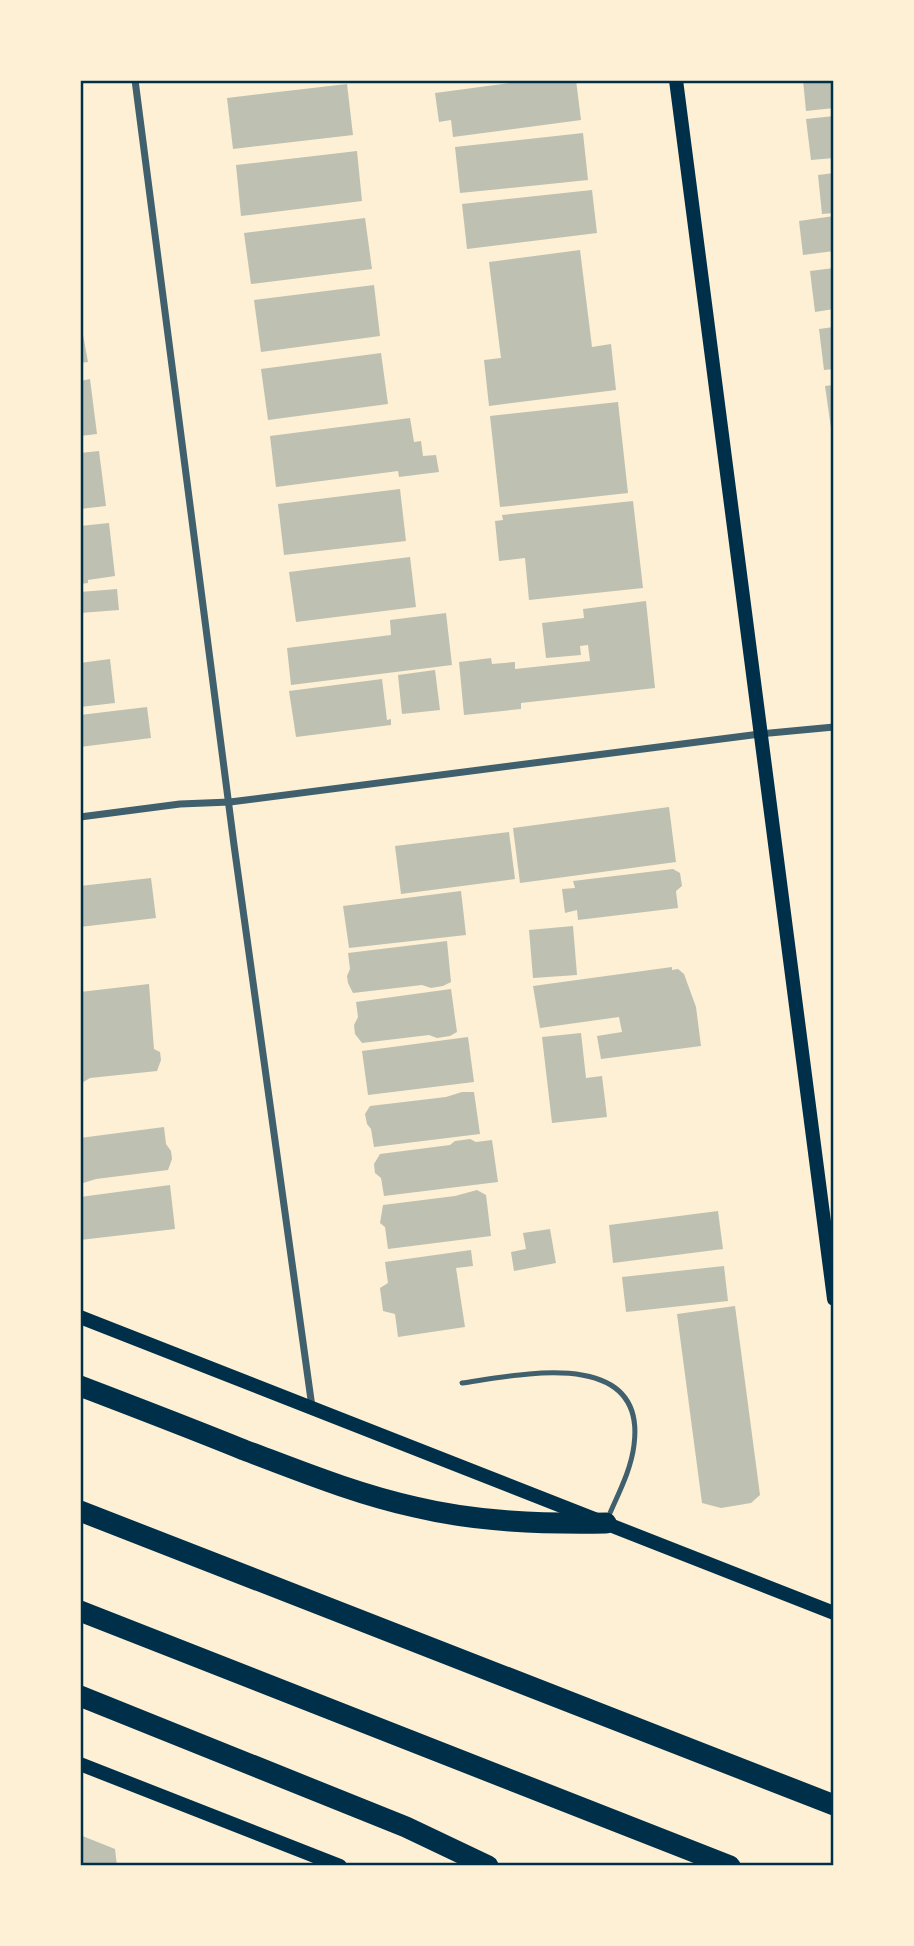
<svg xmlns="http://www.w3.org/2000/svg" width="914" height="1946" font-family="Raleway,sans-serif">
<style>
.building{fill:#bec0b2}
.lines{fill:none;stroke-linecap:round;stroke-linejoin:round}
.service{stroke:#3f606c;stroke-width:5}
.minor{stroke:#3f606c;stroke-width:7}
.secondary{stroke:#003049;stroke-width:14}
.motorway{stroke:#003049;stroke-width:21}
.neatline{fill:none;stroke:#003049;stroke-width:2.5}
</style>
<rect width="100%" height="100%" fill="#fdf0d5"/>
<g class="building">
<path d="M 532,80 L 576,80 L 581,120 L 453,137 L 451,120 L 439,122 L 435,93 Z"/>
<path d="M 803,80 L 834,80 L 834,108 L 806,111 Z"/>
<path d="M 347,84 L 353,135 L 233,149 L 227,98 Z"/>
<path d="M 834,116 L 834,158 L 811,160 L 806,119 Z"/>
<path d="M 583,133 L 588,180 L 460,193 L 455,147 Z"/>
<path d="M 357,151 L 362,201 L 241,216 L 236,165 Z"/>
<path d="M 834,173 L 834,213 L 822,214 L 818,175 Z"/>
<path d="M 592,190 L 597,233 L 467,249 L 462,204 Z"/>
<path d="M 834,216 L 834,251 L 803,255 L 799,221 Z"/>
<path d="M 365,218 L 372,269 L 251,284 L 244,233 Z"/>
<path d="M 580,250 L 592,347 L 611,344 L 616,390 L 489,406 L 484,360 L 501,358 L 489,262 Z"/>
<path d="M 834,268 L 834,309 L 815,312 L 810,271 Z"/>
<path d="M 374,285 L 380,336 L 261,352 L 254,300 Z"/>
<path d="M 80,318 L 88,362 L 80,363 Z"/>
<path d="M 834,327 L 834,369 L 824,370 L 819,329 Z"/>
<path d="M 381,353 L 388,404 L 268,420 L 261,369 Z"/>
<path d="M 90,379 L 97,434 L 80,436 L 80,381 Z"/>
<path d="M 834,385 L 834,427 L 831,428 L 825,386 Z"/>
<path d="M 618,402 L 628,493 L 500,507 L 490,416 Z"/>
<path d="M 410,418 L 414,442 L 421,441 L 423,456 L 436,455 L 439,472 L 399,477 L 398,471 L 276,487 L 270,436 Z"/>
<path d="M 99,451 L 106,506 L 80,509 L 80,453 Z"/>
<path d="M 400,489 L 406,541 L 284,555 L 278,504 Z"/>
<path d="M 633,501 L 643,588 L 529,600 L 525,558 L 499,561 L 495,521 L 503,520 L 502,515 Z"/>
<path d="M 109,523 L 115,576 L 88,580 L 88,583 L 80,584 L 80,526 Z"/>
<path d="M 410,557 L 416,607 L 296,622 L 289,572 Z"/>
<path d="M 117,589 L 119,610 L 80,613 L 80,592 Z"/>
<path d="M 646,601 L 655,688 L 521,703 L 521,709 L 464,715 L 459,662 L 491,658 L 492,664 L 515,662 L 515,669 L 590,661 L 588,645 L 580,646 L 581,655 L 546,658 L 542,623 L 584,618 L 583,609 Z"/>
<path d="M 446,613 L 452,665 L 291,685 L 287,648 L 391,635 L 390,620 Z"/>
<path d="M 110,659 L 115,703 L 80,707 L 80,663 Z"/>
<path d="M 435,670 L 440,710 L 402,714 L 398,675 Z"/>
<path d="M 382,679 L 387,720 L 391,719 L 391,725 L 296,737 L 289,691 Z"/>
<path d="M 147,707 L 151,738 L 80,747 L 80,715 Z"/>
<path d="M 669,807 L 676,862 L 520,883 L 513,828 Z"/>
<path d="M 509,832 L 515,879 L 401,894 L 395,846 Z"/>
<path d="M 673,869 L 680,873 L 682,886 L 676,891 L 678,908 L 578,920 L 577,910 L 565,913 L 562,889 L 575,888 L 573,881 Z"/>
<path d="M 151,878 L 156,918 L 80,927 L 80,886 Z"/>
<path d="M 461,891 L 466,935 L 349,948 L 343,906 Z"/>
<path d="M 573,926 L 577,975 L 533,978 L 529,930 Z"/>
<path d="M 447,941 L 451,982 L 443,986 L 431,988 L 422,985 L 353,993 L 348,983 L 347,976 L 350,969 L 348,953 Z"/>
<path d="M 672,967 L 672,970 L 678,969 L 684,974 L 696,1007 L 701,1046 L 601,1059 L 597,1036 L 622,1032 L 619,1017 L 540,1028 L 533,986 Z"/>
<path d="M 149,984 L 154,1049 L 160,1052 L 161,1060 L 157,1071 L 90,1078 L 80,1084 L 80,992 Z"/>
<path d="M 451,989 L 457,1032 L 450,1036 L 437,1038 L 429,1035 L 362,1043 L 355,1034 L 354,1025 L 358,1017 L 356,1002 Z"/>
<path d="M 581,1033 L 586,1078 L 602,1076 L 607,1117 L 552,1123 L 542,1037 Z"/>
<path d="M 468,1037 L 474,1082 L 368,1095 L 362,1051 Z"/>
<path d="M 462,1092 L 474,1092 L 480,1134 L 374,1147 L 371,1129 L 367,1124 L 365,1114 L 370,1106 L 446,1097 Z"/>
<path d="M 164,1127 L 166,1144 L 171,1151 L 172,1159 L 168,1170 L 96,1179 L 80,1184 L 80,1138 Z"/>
<path d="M 470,1139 L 476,1142 L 492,1140 L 498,1182 L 384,1196 L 381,1178 L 375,1173 L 374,1164 L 380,1154 L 450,1145 L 455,1141 Z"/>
<path d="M 170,1185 L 175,1229 L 80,1240 L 80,1197 Z"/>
<path d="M 477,1190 L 486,1195 L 491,1236 L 388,1249 L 385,1227 L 380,1223 L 383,1205 L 455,1196 Z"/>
<path d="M 718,1211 L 723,1249 L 613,1263 L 609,1225 Z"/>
<path d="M 550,1229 L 556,1263 L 514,1271 L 511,1252 L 526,1249 L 523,1233 Z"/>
<path d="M 471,1250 L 473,1266 L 456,1268 L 465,1327 L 398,1337 L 395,1314 L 383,1311 L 380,1288 L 388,1283 L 385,1262 Z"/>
<path d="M 724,1266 L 728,1301 L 626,1312 L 622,1277 Z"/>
<path d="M 735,1306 L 760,1495 L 751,1503 L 721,1508 L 702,1503 L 677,1314 Z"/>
<path d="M 80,1835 L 115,1849 L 117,1866 L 80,1866 Z"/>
</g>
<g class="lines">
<path class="service" d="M 462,1383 C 518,1375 647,1346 634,1445 C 631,1471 617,1496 607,1520"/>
<g class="minor">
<path d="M 135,80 L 234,845 L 312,1407"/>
<path d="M 80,817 L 180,804 L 230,802 L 760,734 L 834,727"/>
</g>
<g class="secondary">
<path d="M 676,80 L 834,1299"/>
<path d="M 80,1317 L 834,1613"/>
<path d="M 80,1764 L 340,1866"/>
</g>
<g class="motorway">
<path d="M 80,1386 C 135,1407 190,1428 244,1450 C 300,1471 356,1494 415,1507 C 477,1522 542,1524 606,1523"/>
<path d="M 80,1511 L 834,1805"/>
<path d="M 80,1611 L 730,1866"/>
<path d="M 80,1696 L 406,1827 L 488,1866"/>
</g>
</g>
<rect width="914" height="1946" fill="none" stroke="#fdf0d5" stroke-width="164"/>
<rect x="82" y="82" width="750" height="1782" class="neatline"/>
</svg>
